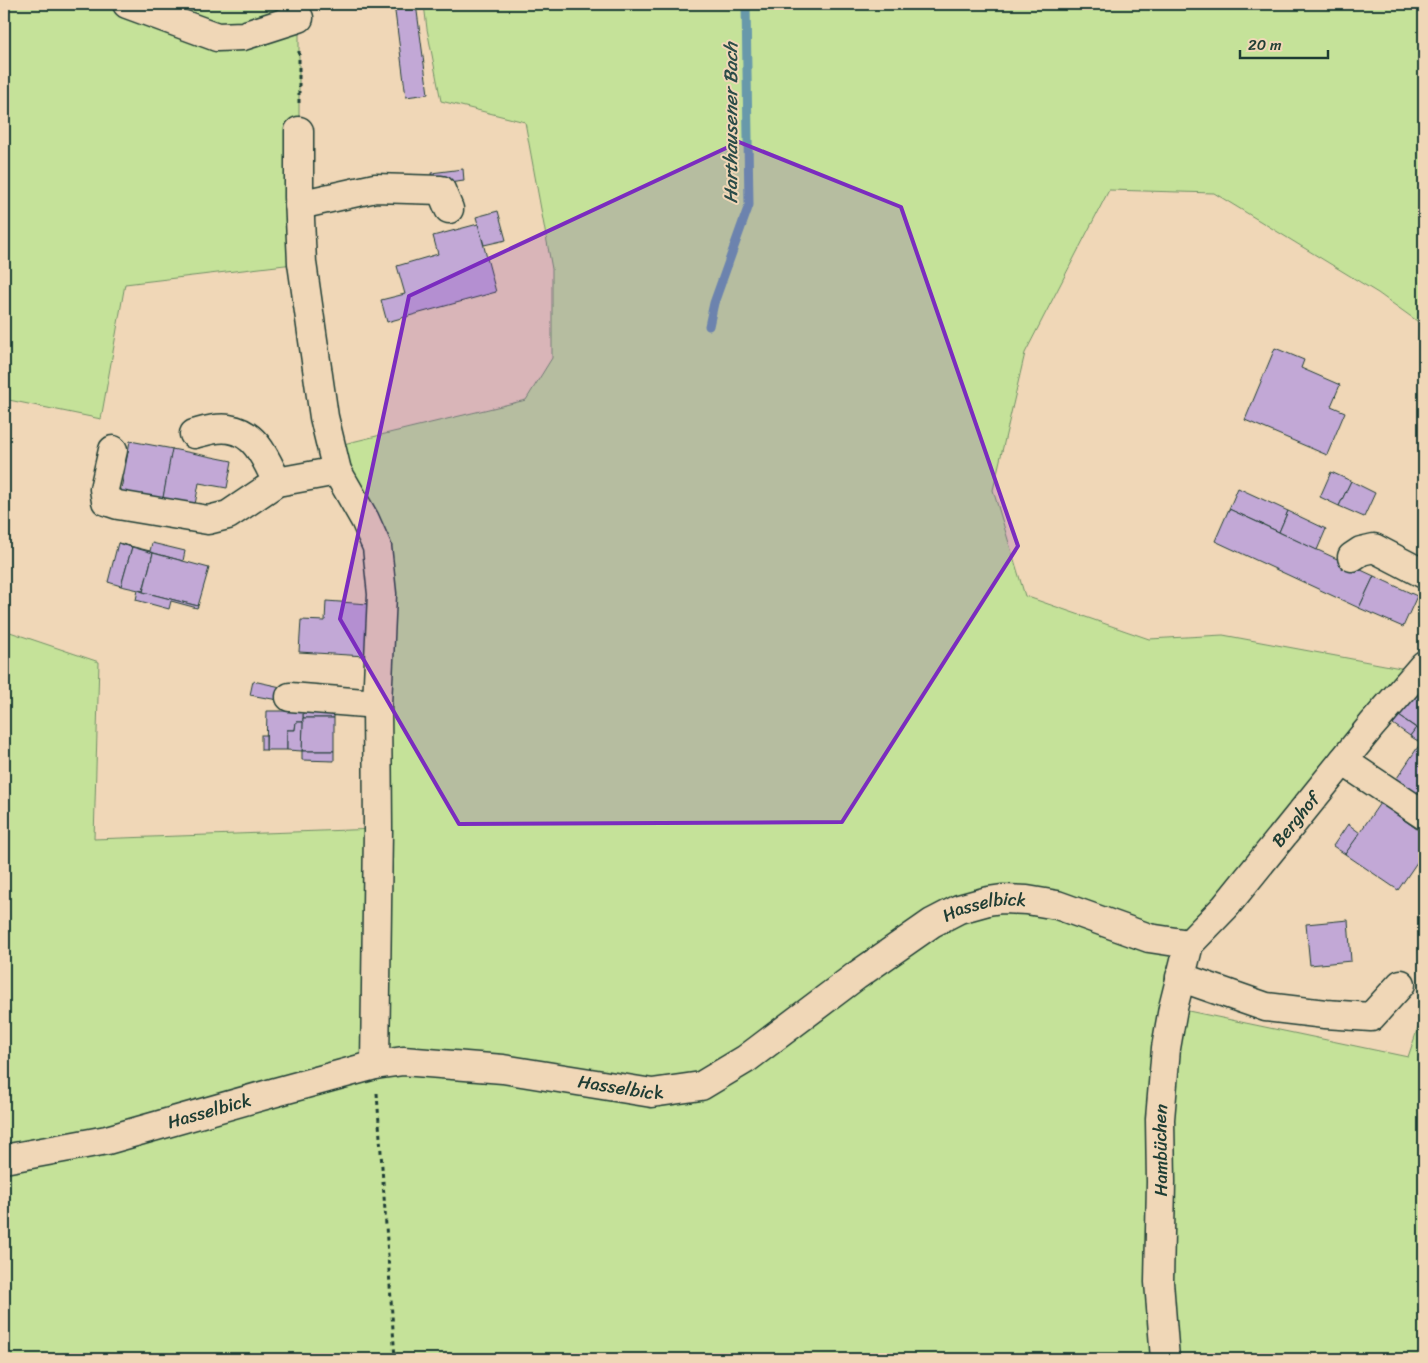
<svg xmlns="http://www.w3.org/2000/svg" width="1428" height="1363" font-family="Sriracha,sans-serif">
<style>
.green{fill:#c5e299;stroke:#729066}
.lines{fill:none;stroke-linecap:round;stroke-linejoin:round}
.stream{stroke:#6799aa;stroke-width:9}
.building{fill:#c2a8d6;stroke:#1f3d34}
.minor-casing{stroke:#1f3d34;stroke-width:31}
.path{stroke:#1f3d34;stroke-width:3;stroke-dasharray:4 4;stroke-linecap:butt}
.minor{stroke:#f0d7b7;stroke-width:28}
.marked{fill:#7b2cbf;fill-opacity:0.2;stroke:#7b2cbf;stroke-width:4;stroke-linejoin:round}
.labels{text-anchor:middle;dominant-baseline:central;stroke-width:4;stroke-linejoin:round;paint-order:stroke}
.street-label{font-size:18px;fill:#1f3d34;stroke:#f0d7b7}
.water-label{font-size:19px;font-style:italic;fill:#2b4c48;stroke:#f0d7b7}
</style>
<rect width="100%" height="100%" fill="#f0d7b7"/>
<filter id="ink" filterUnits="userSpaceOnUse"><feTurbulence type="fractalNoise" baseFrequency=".02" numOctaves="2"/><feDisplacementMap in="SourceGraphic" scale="10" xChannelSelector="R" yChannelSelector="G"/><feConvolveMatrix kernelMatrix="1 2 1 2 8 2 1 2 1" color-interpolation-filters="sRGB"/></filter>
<g filter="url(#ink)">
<g class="green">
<path d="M 4,4 L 299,4 L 299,131 L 302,263 L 125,284 L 101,419 L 4,399 Z"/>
<path d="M 424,4 L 1424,4 L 1424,326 L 1378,293 L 1214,193 L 1109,190 L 1025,353 L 993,490 L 1025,596 L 1149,639 L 1223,635 L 1406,669 L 1208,915 L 1174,1008 L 1408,1057 L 1424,1010 L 1424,1359 L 4,1359 L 4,630 L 99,662 L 94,839 L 378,829 L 382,594 L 331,447 L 526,400 L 552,358 L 552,269 L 525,122 L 441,101 L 427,29 Z"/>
</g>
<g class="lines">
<path class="stream" d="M 709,326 L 714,303 L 749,205 L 746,4"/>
</g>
<g class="building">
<path d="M 394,4 L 416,4 L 428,94 L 406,97 Z"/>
<path d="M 463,169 L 464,181 L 433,185 L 431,173 Z"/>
<path d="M 498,211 L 506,240 L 484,245 L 476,217 Z"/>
<path d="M 478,224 L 496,292 L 387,322 L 381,300 L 405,294 L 397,266 L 438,254 L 433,236 Z"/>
<path d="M 1275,348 L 1304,360 L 1301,368 L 1340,385 L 1331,406 L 1345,412 L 1327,455 L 1245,420 Z"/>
<path d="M 130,441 L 173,449 L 162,503 L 120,495 Z"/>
<path d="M 172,449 L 232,461 L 227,488 L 199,483 L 194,510 L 162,503 Z"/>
<path d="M 1331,472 L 1351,481 L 1339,506 L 1320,497 Z"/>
<path d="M 1351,481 L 1375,493 L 1364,517 L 1339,506 Z"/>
<path d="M 1238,488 L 1288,511 L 1279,532 L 1229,509 Z"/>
<path d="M 1229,509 L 1374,576 L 1359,608 L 1215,541 Z"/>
<path d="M 1288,511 L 1326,529 L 1317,550 L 1279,532 Z"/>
<path d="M 118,543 L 132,547 L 121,586 L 108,582 Z"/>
<path d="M 118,543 L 150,551 L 152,543 L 185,551 L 183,561 Z"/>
<path d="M 132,547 L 153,553 L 143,591 L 121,586 Z"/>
<path d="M 153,553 L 209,568 L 198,606 L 143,592 Z"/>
<path d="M 1374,576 L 1417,596 L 1403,627 L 1359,608 Z"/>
<path d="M 138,590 L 143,592 L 198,606 L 197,608 L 171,601 L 169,609 L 136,600 Z"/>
<path d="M 326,601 L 368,604 L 365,656 L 299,652 L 301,620 L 325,621 Z"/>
<path d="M 253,681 L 281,687 L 278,700 L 250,695 Z"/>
<path d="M 1417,690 L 1424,694 L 1424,733 L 1399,716 Z"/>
<path d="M 334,706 L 334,718 L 303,718 L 303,711 Z"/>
<path d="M 267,711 L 303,711 L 303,722 L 296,722 L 295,730 L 287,730 L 287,750 L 266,750 Z"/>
<path d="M 1399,716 L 1416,728 L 1410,736 L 1393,724 Z"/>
<path d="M 303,718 L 334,718 L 334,751 L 302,751 Z"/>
<path d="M 296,722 L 303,722 L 302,751 L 287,750 L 287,730 L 295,730 Z"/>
<path d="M 1416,728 L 1424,733 L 1424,738 L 1421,743 L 1410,736 Z"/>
<rect x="261" y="735" width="5" height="15"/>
<path d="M 1424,738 L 1424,801 L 1395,781 Z"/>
<path d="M 302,751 L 334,751 L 334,761 L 302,760 Z"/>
<path d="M 1380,803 L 1424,834 L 1424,852 L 1398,890 L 1345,854 Z"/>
<path d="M 1348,824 L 1360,833 L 1345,854 L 1333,846 Z"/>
<path d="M 1348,920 L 1351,961 L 1310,965 L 1306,924 Z"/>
</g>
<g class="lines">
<g class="minor-casing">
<g id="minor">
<path d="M 127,4 L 217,37 L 243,36 L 299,18"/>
<path d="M 299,131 L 299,197 L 302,263 L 324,417 L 337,471 L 365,520 L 377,547 L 382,594 L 377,704 L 378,829 L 375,1065"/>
<path d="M 299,205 L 375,188 L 441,190 L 449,209"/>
<path d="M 194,434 C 205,431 218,427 229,429 C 257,433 266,460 277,482"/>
<path d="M 113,450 L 104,489 L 106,501 L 118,505 L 208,520 L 228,515 L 277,482 L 337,471"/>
<path d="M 1352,557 L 1361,551 L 1374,548 L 1424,574"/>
<path d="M 290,697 L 377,704"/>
<path d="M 1343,761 L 1424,815"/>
<path d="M 1180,977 L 1266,1007 L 1325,1014 L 1371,1017 L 1401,984"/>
<path id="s1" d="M 4,1159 L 107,1140 L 276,1092 L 375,1065 L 403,1061 L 503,1069 L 652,1093 L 701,1086 L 746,1059 L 856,976 L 932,923 L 959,909 L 988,901 L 1002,899 L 1027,900 L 1057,905 L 1149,938 L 1189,944"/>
<path id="s2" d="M 1165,1359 L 1159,1282 L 1161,1182 L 1160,1119 L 1166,1048 L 1173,1008 L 1189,944 L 1225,907 L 1372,725 L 1424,665"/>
</g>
</g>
<g class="path">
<path d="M 299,103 L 299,47"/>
<path d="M 377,1093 L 395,1359"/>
</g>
<use href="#minor" class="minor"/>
</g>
</g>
<path class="marked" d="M 739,142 L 901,207 L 1018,546 L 842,822 L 459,824 L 340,619 L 409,296 Z"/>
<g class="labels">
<g class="street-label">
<text stroke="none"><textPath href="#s2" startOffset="582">Berghof</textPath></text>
<text stroke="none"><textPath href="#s1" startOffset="1051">Hasselbick</textPath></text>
<text stroke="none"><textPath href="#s1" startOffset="631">Hasselbick</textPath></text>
<text stroke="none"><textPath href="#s1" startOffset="211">Hasselbick</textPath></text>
<text stroke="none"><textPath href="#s2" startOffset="209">Hambüchen</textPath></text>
</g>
<g class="water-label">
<text transform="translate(730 123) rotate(-90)">Harthausener Bach</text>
</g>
</g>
<rect width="1428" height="1363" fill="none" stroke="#f0d7b7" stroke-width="20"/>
<rect x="10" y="10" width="1408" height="1343" fill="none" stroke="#1f3d34" stroke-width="2" filter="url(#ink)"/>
<path d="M1240 50v8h88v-8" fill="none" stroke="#1f3d34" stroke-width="2.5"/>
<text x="1248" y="50" font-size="15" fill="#1f3d34" stroke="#f0d7b7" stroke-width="4" paint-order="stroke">20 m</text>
</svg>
